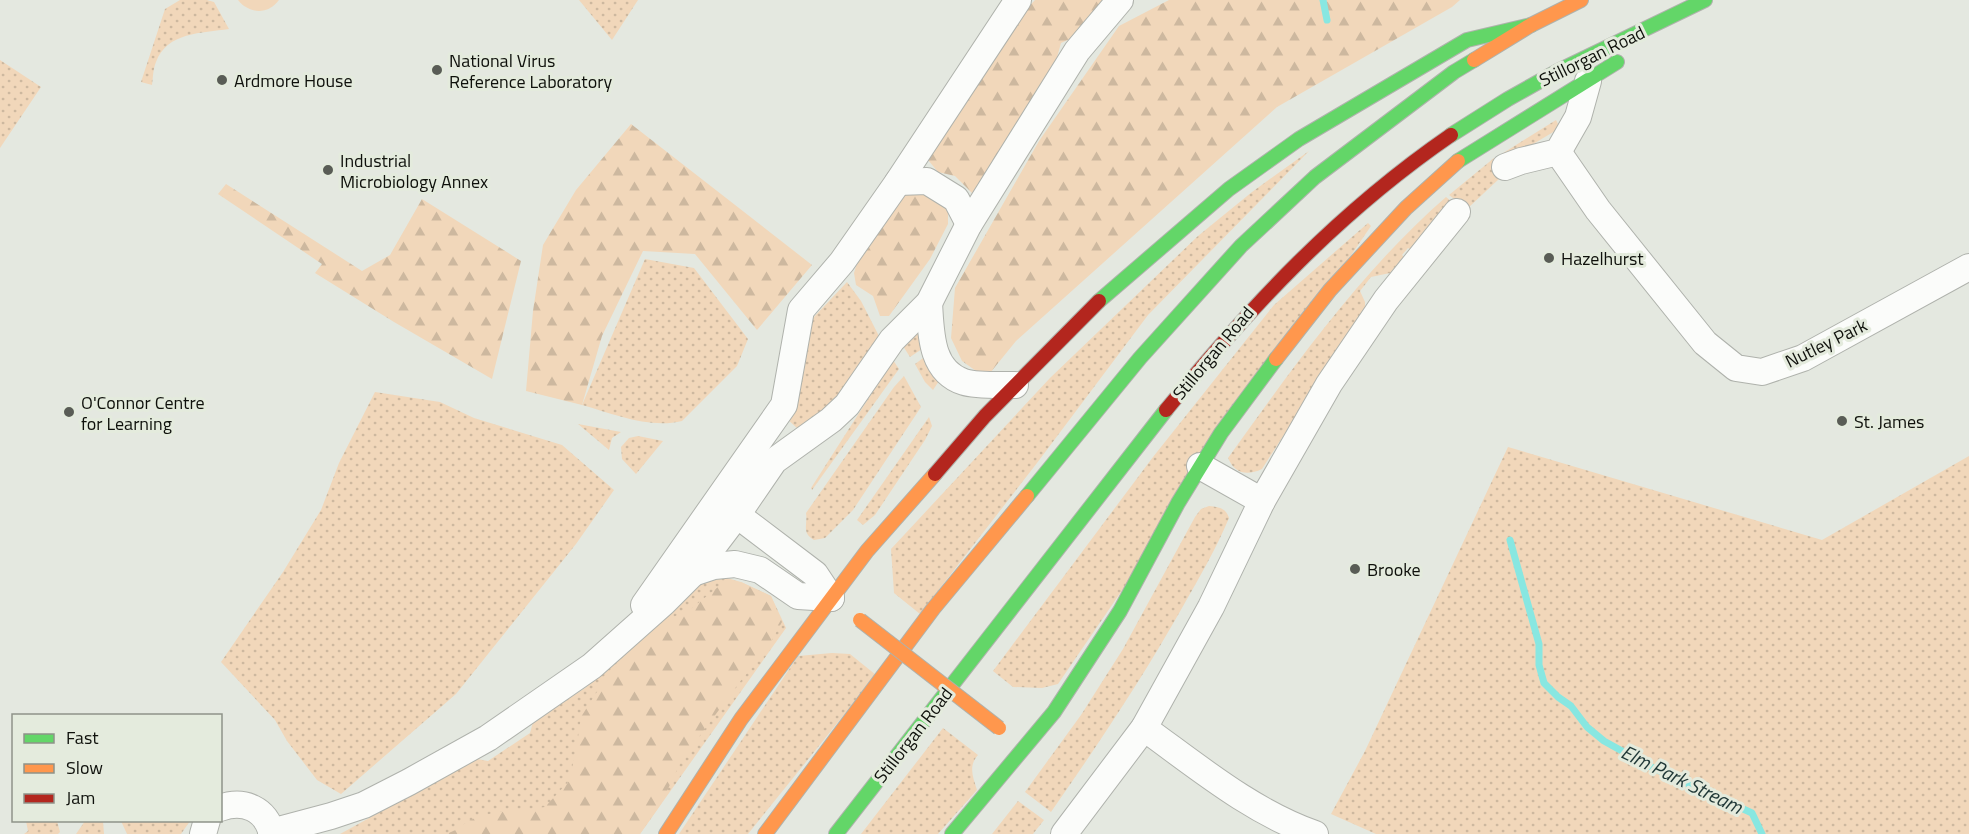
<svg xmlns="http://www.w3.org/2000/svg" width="1969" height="834" font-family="'Titillium Web',sans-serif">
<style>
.grass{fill:url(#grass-dots)}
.forest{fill:url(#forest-firs)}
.garden{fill:#f1d7ba}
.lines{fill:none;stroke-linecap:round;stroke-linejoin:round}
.stream{stroke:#88e7e1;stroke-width:7}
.street-casing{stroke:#afb2ac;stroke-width:28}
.fast-casing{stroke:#afb2ac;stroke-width:16}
.slow-casing{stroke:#afb2ac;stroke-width:16}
.jam-casing{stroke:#afb2ac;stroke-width:16}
.street{stroke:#fbfcfa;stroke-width:26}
.fast{stroke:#63d668;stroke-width:14}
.slow{stroke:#ff974d;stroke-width:14}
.jam{stroke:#b3261e;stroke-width:14}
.slow-bridge-casing{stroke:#afb2ac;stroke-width:16;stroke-linecap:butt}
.slow-bridge{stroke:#ff974d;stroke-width:14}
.poi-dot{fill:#595c56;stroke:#e4ebdd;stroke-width:2}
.labels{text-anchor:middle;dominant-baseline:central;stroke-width:6;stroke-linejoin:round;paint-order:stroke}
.street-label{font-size:18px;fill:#0e100b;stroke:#e4ebdd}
.poi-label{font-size:18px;fill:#0e100b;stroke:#e4ebdd;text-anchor:start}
.water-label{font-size:20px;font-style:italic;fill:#1f3736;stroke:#e4ebdd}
</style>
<defs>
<pattern id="grass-dots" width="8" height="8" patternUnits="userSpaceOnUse" patternTransform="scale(1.5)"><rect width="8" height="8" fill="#f1d7ba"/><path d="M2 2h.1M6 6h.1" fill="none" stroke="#cdb89f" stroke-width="1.8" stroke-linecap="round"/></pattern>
<pattern id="forest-firs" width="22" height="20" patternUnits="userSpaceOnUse" patternTransform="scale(1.5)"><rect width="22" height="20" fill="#f1d7ba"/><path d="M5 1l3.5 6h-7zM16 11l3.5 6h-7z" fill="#cdb89f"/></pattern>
</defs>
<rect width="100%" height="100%" fill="#e4e8e0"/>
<g class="grass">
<path d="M 180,0 L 207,0 L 214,2 L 229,29 C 202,33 167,32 156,62 C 153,69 153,78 152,85 L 141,82 L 165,9 Z"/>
<path d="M 579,0 L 638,0 L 612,40 Z"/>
<path d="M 0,60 L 41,87 L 0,148 Z"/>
<path d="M 1556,120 L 1560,128 L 1503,162 L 1500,155 Z"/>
<path d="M 1309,151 L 1148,315 L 1037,463 L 920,614 L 894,593 L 891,549 L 1050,378 L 1198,236 L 1252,192 Z"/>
<path d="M 1494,158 L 1498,162 L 1500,178 L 1467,209 L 1449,195 Z"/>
<path d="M 1446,197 L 1452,202 L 1410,249 L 1408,248 L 1402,255 L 1404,257 L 1390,273 L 1371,277 L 1360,291 L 1365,302 L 1365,308 L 1262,469 C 1247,476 1235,474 1228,458 C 1294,366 1361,271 1446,197 Z"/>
<path d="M 1368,223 L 1371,226 L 1058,684 L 1042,688 L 1013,687 L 993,671 L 1153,457 L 1274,305 Z"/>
<path d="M 645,259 L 694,268 L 748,339 L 737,366 L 682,421 C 649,429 614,414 582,405 Z"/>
<path d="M 847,282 L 861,301 L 880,338 L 844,394 L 799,430 L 786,418 L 804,357 L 813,318 Z"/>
<path d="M 919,321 L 922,349 L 910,357 L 903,346 Z"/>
<path d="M 926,356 L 941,378 L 933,390 L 925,382 L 915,364 Z"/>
<path d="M 893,360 L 899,369 L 812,490 L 811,488 Z"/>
<path d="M 904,376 L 921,407 L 853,510 L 825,538 L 814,540 C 801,533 808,524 806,513 L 894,387 Z"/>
<path d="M 375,392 L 440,402 L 474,418 L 562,445 L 614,490 L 576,544 L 456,694 L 341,794 L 317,780 L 287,741 L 275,720 L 221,662 L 283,572 L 321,510 L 339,463 Z"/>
<path d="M 929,417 L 932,426 L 925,440 L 875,515 L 863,525 L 857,520 Z"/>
<path d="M 578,424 L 621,432 L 612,438 L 609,450 Z"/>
<path d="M 638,436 L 663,441 L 636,474 L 622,459 L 621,447 L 629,438 Z"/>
<path d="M 1508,447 L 1822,540 L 1969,456 L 1969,834 L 1376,834 L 1331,814 L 1365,751 Z"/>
<path d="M 1209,506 C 1219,507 1226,508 1229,518 C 1216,549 1199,578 1182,608 C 1142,679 1097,746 1051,812 L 1025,792 L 1081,715 L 1123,649 L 1195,517 L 1201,509 Z"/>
<path d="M 727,578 L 741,582 L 771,596 L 786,628 L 640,834 L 340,834 L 477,759 L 488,761 L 530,733 L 533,722 L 585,688 L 634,644 L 692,586 L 709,581 Z"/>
<path d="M 832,653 L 850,654 L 876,675 L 748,834 L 679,834 L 798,656 Z"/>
<path d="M 943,728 L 978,755 C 968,766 973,777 977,790 L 938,834 L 861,834 Z"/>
<path d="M 1018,801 L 1044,820 L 1033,834 L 992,834 Z"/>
<path d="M 26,821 L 57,821 L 60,832 L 58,834 L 24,834 L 28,831 Z"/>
<path d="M 85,821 L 103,821 L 104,834 L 76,834 Z"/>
<path d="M 121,821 L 190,821 L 181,834 L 127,834 Z"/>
</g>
<g class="forest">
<path d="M 1035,0 L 1112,0 L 1074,37 L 1061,43 L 1053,72 L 973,194 L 955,176 L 938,172 L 919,149 L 978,60 Z"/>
<path d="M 1169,0 L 1460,0 L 1452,7 L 1277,107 L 1016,341 L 986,378 L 962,361 L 951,338 L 955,288 L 1039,141 L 1119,26 Z"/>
<path d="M 631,124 L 812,265 L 757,330 L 695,254 L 643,251 L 602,336 L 582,405 L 526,391 L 533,311 L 543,245 L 576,190 Z"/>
<path d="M 226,184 L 362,271 L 390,255 L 422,199 L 521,261 L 492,379 L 394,322 L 315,273 L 322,264 L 218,194 Z"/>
<path d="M 917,192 L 935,194 L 948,206 L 948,224 L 930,259 L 889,316 L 880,316 L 873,296 L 856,285 L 854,273 L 859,256 L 902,196 Z"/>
<path d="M 741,582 L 771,596 L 782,622 L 764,654 L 742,679 L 681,761 L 661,804 L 640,834 L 444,834 C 458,831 458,827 469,821 C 486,811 524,810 545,807 L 569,781 L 576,751 L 581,717 L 600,687 L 623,662 L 634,644 L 657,625 L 692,608 L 723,583 Z"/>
</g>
<path class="garden" d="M 238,0 L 279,0 C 268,15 249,14 238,0 Z"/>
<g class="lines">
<g class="stream">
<path d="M 1323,0 L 1327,20"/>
<path d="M 1510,540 L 1539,644 L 1539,665 L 1544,683 L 1558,697 L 1571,706 L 1587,727 L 1604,741 L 1649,766 L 1752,813 L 1762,834"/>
</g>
<g class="street-casing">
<g id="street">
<path d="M 1558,152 L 1598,210 L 1705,343 L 1736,368 L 1762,372 L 1803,358 L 1969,267"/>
<path d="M 1505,167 L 1521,161 L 1558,152 L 1578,117 L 1588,81"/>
<path d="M 898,182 L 927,181 L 956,199 L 969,224"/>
<path d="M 929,303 C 931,332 930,371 964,382 C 976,386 1000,385 1015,385"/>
<path d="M 1200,466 L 1262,501"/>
<path d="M 720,515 L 737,515 L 815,574 L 831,598"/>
<path d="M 693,573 L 714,566 L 735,564 L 760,570 L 798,596 L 831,598"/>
<path d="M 644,605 L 784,405 L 801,310 L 842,262 L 898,182 L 1018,0"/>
<path d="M 1144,728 C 1198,767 1252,812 1315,834"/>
<path d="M 220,808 C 244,799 266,809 272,834"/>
<path d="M 271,832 L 331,816 L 364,805 L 409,782 L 488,738 L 592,666 L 663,603 L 693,573 L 737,515 L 774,461 L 831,420 L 847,405 L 892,340 L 929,303 L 969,224 L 1077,51 L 1120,0"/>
<path d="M 203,834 L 207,820"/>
<path d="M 1064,834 L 1144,728 L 1211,607 L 1262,501 L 1329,384 L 1386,300 L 1457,212"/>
</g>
</g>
<g class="fast-casing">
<g id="fast">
<path d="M 1451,135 L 1508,99 L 1558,71 L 1705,0"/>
<path d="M 1458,161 L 1617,62"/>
<path d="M 1099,301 L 1229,189 L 1299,139 L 1467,40 L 1531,25"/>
<path d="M 1027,496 L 1140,358 L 1241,246 L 1315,177 L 1454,72 L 1474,60"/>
<path d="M 836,834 L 1166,410"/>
<path d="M 952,834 L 1054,712 L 1120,611 L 1178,503 L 1221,433 L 1276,359"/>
</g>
</g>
<g class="slow-casing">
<g id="slow">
<path d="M 1474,60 L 1531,25 L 1581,0"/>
<path d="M 1276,359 L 1330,290 L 1406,208 L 1458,161"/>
<path d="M 666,834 L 741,719 L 867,551 L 935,474"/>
<path d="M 765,834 L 933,609 L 1027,496"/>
</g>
</g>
<g class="jam-casing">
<g id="jam">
<path d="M 1166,410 C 1252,305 1339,212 1451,135"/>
<path d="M 935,474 L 985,416 L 1099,301"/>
</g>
</g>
<use href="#street" class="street"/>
<use href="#fast" class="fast"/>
<use href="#slow" class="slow"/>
<use href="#jam" class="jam"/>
<g class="slow-bridge-casing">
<path id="slow-bridge" d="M 860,620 L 999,728"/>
</g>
<use href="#slow-bridge" class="slow-bridge"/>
</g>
<g class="poi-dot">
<circle cx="437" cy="70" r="6"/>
<circle cx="222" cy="80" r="6"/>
<circle cx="328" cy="170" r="6"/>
<circle cx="1549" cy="258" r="6"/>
<circle cx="69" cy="412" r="6"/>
<circle cx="1842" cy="421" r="6"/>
<circle cx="1355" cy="569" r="6"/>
</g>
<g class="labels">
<g class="street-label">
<text transform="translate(1592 56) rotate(-26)">Stillorgan Road</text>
<text transform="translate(1826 343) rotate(-26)">Nutley Park</text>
<text transform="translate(1213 353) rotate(-50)">Stillorgan Road</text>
<text transform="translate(913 735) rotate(-52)">Stillorgan Road</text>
</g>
<g class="poi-label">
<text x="449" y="60">National Virus<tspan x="449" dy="21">Reference Laboratory</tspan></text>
<text x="234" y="80">Ardmore House</text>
<text x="340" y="160">Industrial<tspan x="340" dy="21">Microbiology Annex</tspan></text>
<text x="1561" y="258">Hazelhurst</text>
<text x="81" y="402">O'Connor Centre<tspan x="81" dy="21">for Learning</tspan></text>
<text x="1854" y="421">St. James</text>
<text x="1367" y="569">Brooke</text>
</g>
<g class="water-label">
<text transform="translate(1682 779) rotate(26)">Elm Park Stream</text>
</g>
</g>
<rect x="12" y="714" width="210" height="108" fill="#e4ebdd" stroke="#8e9389" stroke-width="1.5"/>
<rect x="24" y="734" width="30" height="9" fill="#63d668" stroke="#8e9389" stroke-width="1.5"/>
<text x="66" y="744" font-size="18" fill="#0e100b">Fast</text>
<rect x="24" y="764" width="30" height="9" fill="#ff974d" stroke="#8e9389" stroke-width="1.5"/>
<text x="66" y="774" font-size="18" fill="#0e100b">Slow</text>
<rect x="24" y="794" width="30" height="9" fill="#b3261e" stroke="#8e9389" stroke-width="1.5"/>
<text x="66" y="804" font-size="18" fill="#0e100b">Jam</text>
</svg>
